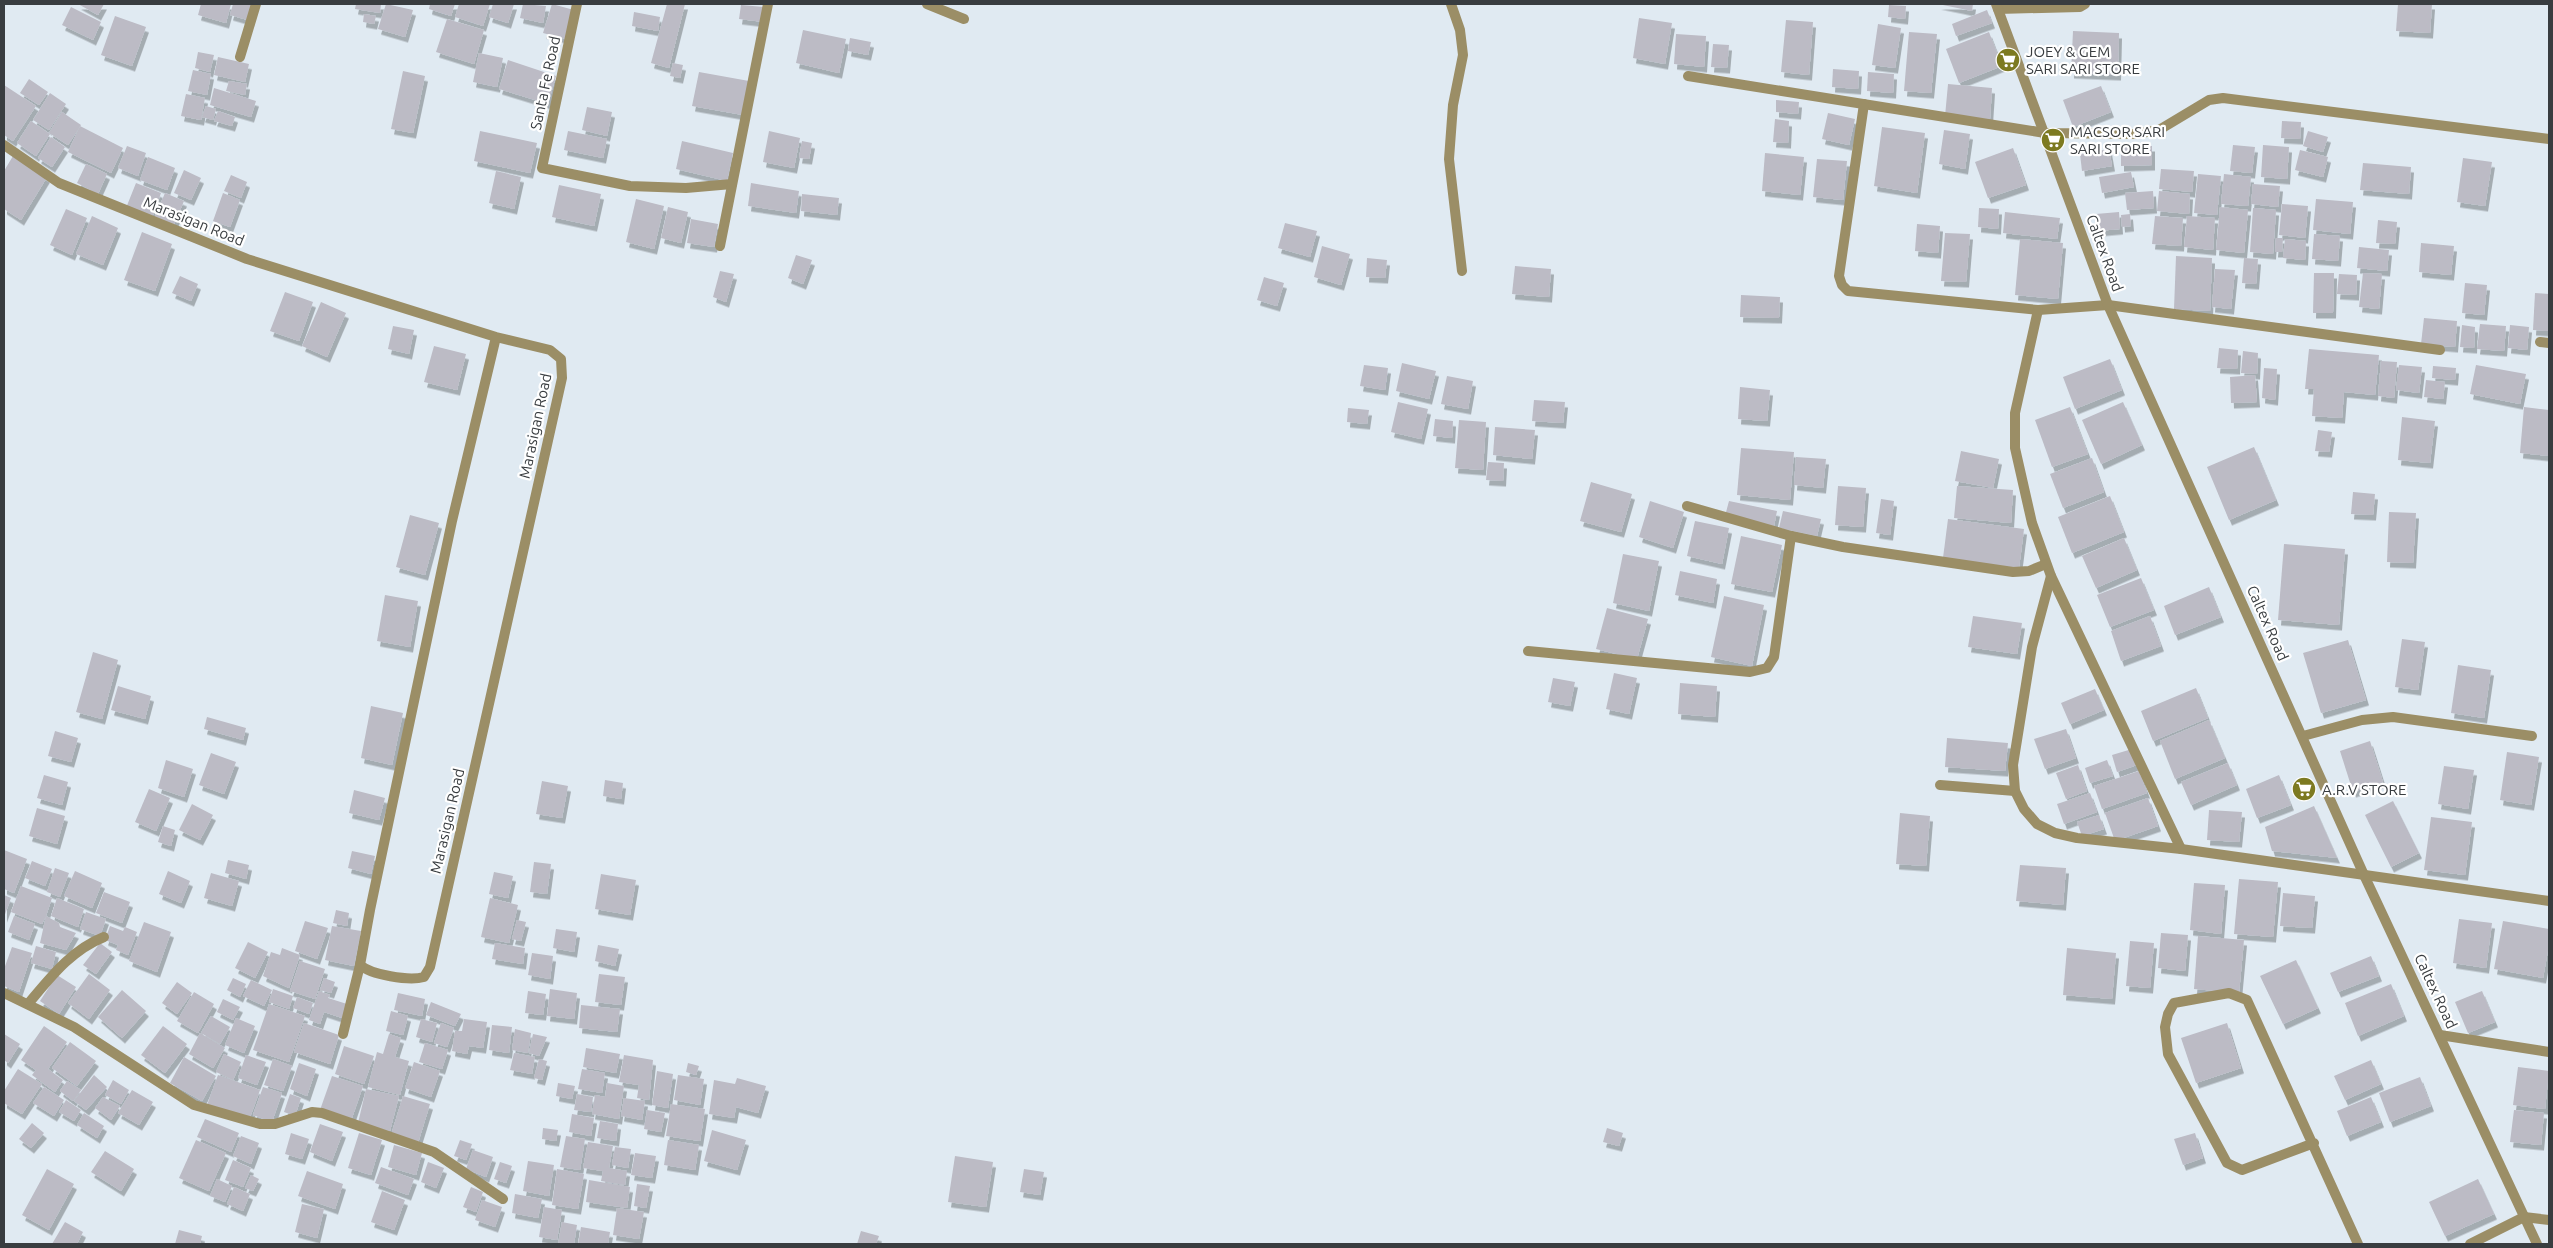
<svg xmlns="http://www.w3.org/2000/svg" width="2553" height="1248" font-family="Ubuntu,sans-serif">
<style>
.building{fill:#bcbbc5;filter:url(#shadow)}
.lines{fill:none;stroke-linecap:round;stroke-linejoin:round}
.service{stroke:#9b8e66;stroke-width:10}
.minor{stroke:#9b8e66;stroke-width:10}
.tertiary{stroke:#9b8e66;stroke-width:10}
.labels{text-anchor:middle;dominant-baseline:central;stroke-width:4.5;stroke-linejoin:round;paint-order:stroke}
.poi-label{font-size:15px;fill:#393d40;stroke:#fff;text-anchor:start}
.street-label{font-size:15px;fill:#393d40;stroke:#fff}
</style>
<defs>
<filter id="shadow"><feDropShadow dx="3" dy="5.5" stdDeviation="0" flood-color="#0004"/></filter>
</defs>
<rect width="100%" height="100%" fill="#e0eaf2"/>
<g class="building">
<path d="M 78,4 L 104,4 L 98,15 Z"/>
<path d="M 201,4 L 231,4 L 226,23 L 198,15 Z"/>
<path d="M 233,4 L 255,4 L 251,21 L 230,15 Z"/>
<path d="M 356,4 L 381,4 L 380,13 L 355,9 Z"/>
<path d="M 386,4 L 413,10 L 405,37 L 378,29 Z"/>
<path d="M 430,4 L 455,4 L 451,16 L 429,9 Z"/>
<path d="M 459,4 L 490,4 L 483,26 L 455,17 Z"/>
<path d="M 493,4 L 514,4 L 508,23 L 489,17 Z"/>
<path d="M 523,4 L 546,6 L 543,23 L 520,18 Z"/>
<path d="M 552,4 L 574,10 L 566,39 L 543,33 Z"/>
<path d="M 667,4 L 685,4 L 669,68 L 651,63 Z"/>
<path d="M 1938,4 L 1973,4 L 1972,11 Z"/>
<path d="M 2398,4 L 2432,4 L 2430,33 L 2396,31 Z"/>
<path d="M 741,5 L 765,7 L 764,22 L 739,19 Z"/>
<path d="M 1889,5 L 1906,6 L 1905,19 L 1888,17 Z"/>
<path d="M 71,7 L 101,22 L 93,40 L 62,25 Z"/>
<path d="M 1987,10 L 1992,23 L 1956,36 L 1952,24 Z"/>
<path d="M 634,12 L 660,17 L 658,31 L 632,26 Z"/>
<path d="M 364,14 L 376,16 L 374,24 L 363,22 Z"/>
<path d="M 115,16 L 146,27 L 132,66 L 101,55 Z"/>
<path d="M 1639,18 L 1672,23 L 1665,64 L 1633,58 Z"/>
<path d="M 447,19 L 484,30 L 474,64 L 436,52 Z"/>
<path d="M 1786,20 L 1813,22 L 1809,75 L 1781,72 Z"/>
<path d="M 1878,24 L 1901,28 L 1895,68 L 1872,65 Z"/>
<path d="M 803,30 L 846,39 L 839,73 L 796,63 Z"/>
<path d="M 2073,31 L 2119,33 L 2118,75 L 2071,73 Z"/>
<path d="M 1909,32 L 1937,34 L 1931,93 L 1904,91 Z"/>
<path d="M 1989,32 L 2002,66 L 1959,83 L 1946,49 Z"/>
<path d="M 1676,34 L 1706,36 L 1704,67 L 1674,64 Z"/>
<path d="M 850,38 L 871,42 L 868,55 L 848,51 Z"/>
<path d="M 1713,44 L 1729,45 L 1727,68 L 1711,67 Z"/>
<path d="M 198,52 L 214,55 L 210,72 L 195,68 Z"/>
<path d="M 479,53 L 503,58 L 497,87 L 473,82 Z"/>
<path d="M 218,57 L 249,64 L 245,82 L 214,75 Z"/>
<path d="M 508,60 L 556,76 L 548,104 L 499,89 Z"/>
<path d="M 673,63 L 683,65 L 680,78 L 670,76 Z"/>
<path d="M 1833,69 L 1859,71 L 1858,89 L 1832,87 Z"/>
<path d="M 193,70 L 211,74 L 207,95 L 188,91 Z"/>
<path d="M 403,71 L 425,76 L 413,133 L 391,129 Z"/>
<path d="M 699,72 L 749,81 L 743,115 L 692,106 Z"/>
<path d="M 1868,72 L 1894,74 L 1893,93 L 1867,91 Z"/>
<path d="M 29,79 L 48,92 L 39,105 L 20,93 Z"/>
<path d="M 229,81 L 247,84 L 245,95 L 226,91 Z"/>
<path d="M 1948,84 L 1992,88 L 1990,119 L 1945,116 Z"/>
<path d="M 4,85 L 36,106 L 13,141 L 4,135 Z"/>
<path d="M 2101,86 L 2111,112 L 2073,127 L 2063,100 Z"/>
<path d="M 214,88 L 256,101 L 251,117 L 210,105 Z"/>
<path d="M 50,93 L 66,104 L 49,130 L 33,120 Z"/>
<path d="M 186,94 L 205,98 L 201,120 L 181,116 Z"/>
<path d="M 1776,100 L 1799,102 L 1798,114 L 1776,112 Z"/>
<path d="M 206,106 L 216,109 L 213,120 L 202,117 Z"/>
<path d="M 587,107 L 612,112 L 607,136 L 582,130 Z"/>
<path d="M 218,111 L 235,117 L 232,126 L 214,121 Z"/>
<path d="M 62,112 L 81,125 L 68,145 L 49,133 Z"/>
<path d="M 1828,113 L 1855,119 L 1849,145 L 1822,139 Z"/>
<path d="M 1775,119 L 1789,121 L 1788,143 L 1773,142 Z"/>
<path d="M 31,121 L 50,134 L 36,156 L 17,143 Z"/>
<path d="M 2282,121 L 2301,122 L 2300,139 L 2281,138 Z"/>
<path d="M 80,126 L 123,148 L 111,173 L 68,152 Z"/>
<path d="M 1882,127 L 1925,133 L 1917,193 L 1874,186 Z"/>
<path d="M 1944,130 L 1970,134 L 1965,169 L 1939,164 Z"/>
<path d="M 480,131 L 537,143 L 530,173 L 474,161 Z"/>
<path d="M 568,131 L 607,139 L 603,158 L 564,150 Z"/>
<path d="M 769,131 L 800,138 L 794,168 L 763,162 Z"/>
<path d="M 2308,131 L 2328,137 L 2323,152 L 2303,146 Z"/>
<path d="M 51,137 L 65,147 L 52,167 L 38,158 Z"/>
<path d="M 682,141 L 733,153 L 727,181 L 676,169 Z"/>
<path d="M 802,141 L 812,143 L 809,159 L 799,158 Z"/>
<path d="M 2233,145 L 2255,147 L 2252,173 L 2230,171 Z"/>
<path d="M 2263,145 L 2289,147 L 2287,179 L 2261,177 Z"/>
<path d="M 127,146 L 146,153 L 138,176 L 118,168 Z"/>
<path d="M 2121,146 L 2152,146 L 2152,165 L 2121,166 Z"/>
<path d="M 2013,148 L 2026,185 L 1988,198 L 1975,162 Z"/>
<path d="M 2109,149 L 2112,166 L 2082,171 L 2080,154 Z"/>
<path d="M 2300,150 L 2328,157 L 2323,177 L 2295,170 Z"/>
<path d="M 1765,153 L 1804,157 L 1800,195 L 1762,191 Z"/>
<path d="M 13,156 L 47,177 L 21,220 L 4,209 L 4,171 Z"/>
<path d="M 148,157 L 175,168 L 167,190 L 140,180 Z"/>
<path d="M 2463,158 L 2492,162 L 2485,206 L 2457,202 Z"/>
<path d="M 1817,159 L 1847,161 L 1843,200 L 1813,197 Z"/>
<path d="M 2363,163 L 2411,167 L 2409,194 L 2360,190 Z"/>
<path d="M 86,164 L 107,174 L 98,194 L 77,183 Z"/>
<path d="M 2161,169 L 2194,171 L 2192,192 L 2159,189 Z"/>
<path d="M 184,170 L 201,178 L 191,200 L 174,193 Z"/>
<path d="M 496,171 L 521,177 L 514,209 L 489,203 Z"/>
<path d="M 2131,172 L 2134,187 L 2102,193 L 2099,177 Z"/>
<path d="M 2198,174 L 2221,176 L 2217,215 L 2194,213 Z"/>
<path d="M 2224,174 L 2251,177 L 2248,206 L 2221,204 Z"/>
<path d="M 231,175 L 247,182 L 241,198 L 224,191 Z"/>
<path d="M 136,183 L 161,193 L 152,218 L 126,208 Z"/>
<path d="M 751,183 L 799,191 L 796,213 L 748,206 Z"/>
<path d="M 2253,184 L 2280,186 L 2278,207 L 2251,204 Z"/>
<path d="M 559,185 L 601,194 L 594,226 L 552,217 Z"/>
<path d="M 2153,191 L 2154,208 L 2127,210 L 2125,193 Z"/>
<path d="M 2159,191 L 2190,194 L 2189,214 L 2157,211 Z"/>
<path d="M 165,193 L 184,201 L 173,227 L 154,219 Z"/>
<path d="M 223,193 L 240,200 L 230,227 L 213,221 Z"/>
<path d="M 802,194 L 839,198 L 837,215 L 801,211 Z"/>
<path d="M 636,199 L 664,206 L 654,249 L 626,242 Z"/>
<path d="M 2316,199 L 2353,202 L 2350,234 L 2313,230 Z"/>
<path d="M 2282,204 L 2308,206 L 2305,238 L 2279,235 Z"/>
<path d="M 668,207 L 688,212 L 681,243 L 661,238 Z"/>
<path d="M 2220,207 L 2248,210 L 2244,253 L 2216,250 Z"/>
<path d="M 1979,208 L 1999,209 L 1998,229 L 1978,227 Z"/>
<path d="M 2253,208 L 2276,210 L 2273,254 L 2250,252 Z"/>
<path d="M 66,209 L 87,218 L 72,255 L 50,245 Z"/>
<path d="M 2005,212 L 2060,218 L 2057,239 L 2003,233 Z"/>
<path d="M 2119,212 L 2120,229 L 2098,231 L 2096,214 Z"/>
<path d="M 2130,214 L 2131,226 L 2122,227 L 2121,215 Z"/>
<path d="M 92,216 L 118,228 L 103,265 L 76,254 Z"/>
<path d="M 2155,216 L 2183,218 L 2181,246 L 2152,244 Z"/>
<path d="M 2187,216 L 2215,218 L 2213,250 L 2184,247 Z"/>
<path d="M 691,219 L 718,224 L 714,247 L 687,243 Z"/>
<path d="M 2378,220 L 2397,222 L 2395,244 L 2376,243 Z"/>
<path d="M 1285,223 L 1317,231 L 1310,257 L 1278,248 Z"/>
<path d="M 1917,224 L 1940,226 L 1938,253 L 1915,251 Z"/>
<path d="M 142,232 L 172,244 L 155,291 L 124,280 Z"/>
<path d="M 1945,233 L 1970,234 L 1966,282 L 1941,281 Z"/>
<path d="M 2314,234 L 2340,236 L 2338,261 L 2312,259 Z"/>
<path d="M 2276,238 L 2283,238 L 2282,252 L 2275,252 Z"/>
<path d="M 2020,239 L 2063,243 L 2058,299 L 2015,295 Z"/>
<path d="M 2285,239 L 2306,241 L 2305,260 L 2283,258 Z"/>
<path d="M 2421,243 L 2454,246 L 2451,275 L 2419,272 Z"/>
<path d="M 1322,246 L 1350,254 L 1341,285 L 1314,277 Z"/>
<path d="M 2359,247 L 2389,250 L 2387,271 L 2357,268 Z"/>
<path d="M 796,255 L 812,260 L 803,284 L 788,278 Z"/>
<path d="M 2176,256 L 2212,258 L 2210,311 L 2174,309 Z"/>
<path d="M 1367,258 L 1387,260 L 1385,278 L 1366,277 Z"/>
<path d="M 2244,258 L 2258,259 L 2256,284 L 2242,283 Z"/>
<path d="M 1515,266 L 1551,269 L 1549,297 L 1512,294 Z"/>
<path d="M 2215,269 L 2235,270 L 2231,309 L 2212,307 Z"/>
<path d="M 720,271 L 734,274 L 726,302 L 713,297 Z"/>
<path d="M 2314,273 L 2334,273 L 2333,313 L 2313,313 Z"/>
<path d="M 2363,273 L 2382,274 L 2379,309 L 2359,307 Z"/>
<path d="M 2339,274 L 2357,275 L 2356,295 L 2337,294 Z"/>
<path d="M 180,276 L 198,284 L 191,301 L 172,293 Z"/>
<path d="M 1264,277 L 1284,283 L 1277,306 L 1257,300 Z"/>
<path d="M 2465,283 L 2487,285 L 2484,315 L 2462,313 Z"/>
<path d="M 285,292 L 313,302 L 299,341 L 270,331 Z"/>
<path d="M 2535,293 L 2549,294 L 2549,331 L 2533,330 Z"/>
<path d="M 1741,295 L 1780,297 L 1779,318 L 1740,317 Z"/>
<path d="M 321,302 L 346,313 L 327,357 L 302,346 Z"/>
<path d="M 2424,318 L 2457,321 L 2455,347 L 2421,344 Z"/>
<path d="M 2480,324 L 2506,326 L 2504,351 L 2477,349 Z"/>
<path d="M 2462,325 L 2475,327 L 2474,348 L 2460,347 Z"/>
<path d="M 2510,325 L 2529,327 L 2527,350 L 2508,348 Z"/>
<path d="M 393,326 L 414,330 L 409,354 L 388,349 Z"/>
<path d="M 434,346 L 466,354 L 457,390 L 424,382 Z"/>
<path d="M 2219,348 L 2238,350 L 2237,369 L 2217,368 Z"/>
<path d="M 2309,349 L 2379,355 L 2375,395 L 2344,392 L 2342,418 L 2312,416 L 2314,389 L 2305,389 Z"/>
<path d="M 2243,351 L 2258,353 L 2257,374 L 2241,373 Z"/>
<path d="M 2110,359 L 2122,390 L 2075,409 L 2063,377 Z"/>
<path d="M 2381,361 L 2397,362 L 2394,398 L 2378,396 Z"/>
<path d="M 1402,363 L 1436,371 L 1429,399 L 1396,391 Z"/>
<path d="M 1364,365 L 1388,368 L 1385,390 L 1360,386 Z"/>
<path d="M 2399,365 L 2422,367 L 2419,393 L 2396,390 Z"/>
<path d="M 2476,365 L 2526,374 L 2520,404 L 2470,394 Z"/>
<path d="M 2433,366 L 2456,368 L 2455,380 L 2432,378 Z"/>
<path d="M 2264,368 L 2277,369 L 2275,400 L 2262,398 Z"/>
<path d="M 2255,375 L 2257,402 L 2231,403 L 2230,377 Z"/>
<path d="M 1447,376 L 1473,381 L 1468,409 L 1441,404 Z"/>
<path d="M 2426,380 L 2445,382 L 2443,399 L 2424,397 Z"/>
<path d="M 1740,387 L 1770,390 L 1767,421 L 1738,419 Z"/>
<path d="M 1534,400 L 1565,402 L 1563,423 L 1532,421 Z"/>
<path d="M 1398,402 L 1428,409 L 1421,439 L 1391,432 Z"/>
<path d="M 2123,402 L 2142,445 L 2101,464 L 2082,420 Z"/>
<path d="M 2070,407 L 2088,454 L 2052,467 L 2035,420 Z"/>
<path d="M 2524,407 L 2549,410 L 2549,456 L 2520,453 Z"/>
<path d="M 1348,408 L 1369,410 L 1367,424 L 1347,422 Z"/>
<path d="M 2402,417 L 2435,421 L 2430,463 L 2398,460 Z"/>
<path d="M 1435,419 L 1453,421 L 1452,438 L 1433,436 Z"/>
<path d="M 1459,420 L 1486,422 L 1483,470 L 1455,468 Z"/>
<path d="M 1495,427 L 1535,430 L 1532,459 L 1493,455 Z"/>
<path d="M 2318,430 L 2332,432 L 2329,452 L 2315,451 Z"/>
<path d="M 2254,447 L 2276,500 L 2229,520 L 2207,467 Z"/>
<path d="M 1741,448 L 1794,452 L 1790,500 L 1737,495 Z"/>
<path d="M 1961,451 L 1999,459 L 1993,488 L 1955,481 Z"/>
<path d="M 1796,457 L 1826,459 L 1823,488 L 1794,485 Z"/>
<path d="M 2092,458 L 2104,492 L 2063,508 L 2050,474 Z"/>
<path d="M 1488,462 L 1504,463 L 1503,481 L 1486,480 Z"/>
<path d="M 1591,482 L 1632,494 L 1621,532 L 1580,521 Z"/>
<path d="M 1838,486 L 1866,488 L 1863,527 L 1835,525 Z"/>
<path d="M 1957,486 L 2013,490 L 2011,523 L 1954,518 Z"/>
<path d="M 2353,492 L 2375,494 L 2373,515 L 2351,514 Z"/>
<path d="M 2110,496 L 2124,532 L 2072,553 L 2058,517 Z"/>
<path d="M 1881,499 L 1894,501 L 1890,535 L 1876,533 Z"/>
<path d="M 1650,501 L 1684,512 L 1673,548 L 1639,537 Z"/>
<path d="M 1729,501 L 1777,511 L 1774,526 L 1725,516 Z"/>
<path d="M 1783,511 L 1821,519 L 1817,536 L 1779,528 Z"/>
<path d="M 2389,512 L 2416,513 L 2413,563 L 2387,562 Z"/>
<path d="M 410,515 L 439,523 L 425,575 L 396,567 Z"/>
<path d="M 1948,519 L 2024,529 L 2019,568 L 1943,558 Z"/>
<path d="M 1695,521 L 1729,528 L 1722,564 L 1687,556 Z"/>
<path d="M 1741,536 L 1782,545 L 1772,592 L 1731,584 Z"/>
<path d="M 2124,538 L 2137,570 L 2096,588 L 2082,556 Z"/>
<path d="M 2284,544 L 2345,549 L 2339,625 L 2278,620 Z"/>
<path d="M 1623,554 L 1659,561 L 1649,611 L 1613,603 Z"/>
<path d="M 1680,571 L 1717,579 L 1713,603 L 1675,595 Z"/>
<path d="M 2141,578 L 2154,610 L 2110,627 L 2097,595 Z"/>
<path d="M 2209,587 L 2221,617 L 2175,635 L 2164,606 Z"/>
<path d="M 385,595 L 418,601 L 410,647 L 377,641 Z"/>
<path d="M 1724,596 L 1764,605 L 1752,666 L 1711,657 Z"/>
<path d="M 1607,608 L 1648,619 L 1637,659 L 1596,649 Z"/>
<path d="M 1973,616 L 2022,623 L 2017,654 L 1968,647 Z"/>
<path d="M 2150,616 L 2161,646 L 2121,661 L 2111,631 Z"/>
<path d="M 2402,639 L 2425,642 L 2418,690 L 2395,687 Z"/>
<path d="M 2348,640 L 2366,700 L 2321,713 L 2303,653 Z"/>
<path d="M 93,652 L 118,660 L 102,719 L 76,712 Z"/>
<path d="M 2458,665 L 2491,670 L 2484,718 L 2451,713 Z"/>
<path d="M 1614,673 L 1637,678 L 1629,714 L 1606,709 Z"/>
<path d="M 1553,678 L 1575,682 L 1570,706 L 1548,702 Z"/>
<path d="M 1680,683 L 1717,686 L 1715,717 L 1678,714 Z"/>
<path d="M 118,686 L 151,696 L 145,719 L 111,710 Z"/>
<path d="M 2196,688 L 2208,718 L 2153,741 L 2141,711 Z"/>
<path d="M 2095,689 L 2104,710 L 2070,724 L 2061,703 Z"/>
<path d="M 371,706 L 403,713 L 392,765 L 361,758 Z"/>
<path d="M 207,717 L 246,728 L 243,740 L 204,729 Z"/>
<path d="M 2209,720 L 2225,758 L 2175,779 L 2160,741 Z"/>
<path d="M 2066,729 L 2076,758 L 2045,769 L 2034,739 Z"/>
<path d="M 55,731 L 78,738 L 71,762 L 48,756 Z"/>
<path d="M 1947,738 L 2008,743 L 2005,771 L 1945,767 Z"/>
<path d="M 2370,741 L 2383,782 L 2353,792 L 2340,751 Z"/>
<path d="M 2132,749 L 2137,765 L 2117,772 L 2112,755 Z"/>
<path d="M 2507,752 L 2539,757 L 2531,805 L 2500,800 Z"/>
<path d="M 211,753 L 236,762 L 224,794 L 199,785 Z"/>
<path d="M 166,760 L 193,769 L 184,797 L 158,788 Z"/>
<path d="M 2107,760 L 2113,776 L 2090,783 L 2085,768 Z"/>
<path d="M 2228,763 L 2237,785 L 2191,805 L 2181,782 Z"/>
<path d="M 2078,765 L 2087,791 L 2066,799 L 2056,773 Z"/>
<path d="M 2444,766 L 2474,770 L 2468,809 L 2438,804 Z"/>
<path d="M 2139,771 L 2147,793 L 2102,809 L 2094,786 Z"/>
<path d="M 44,775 L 68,782 L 62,805 L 37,798 Z"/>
<path d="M 2279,775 L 2291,805 L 2257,818 L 2246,789 Z"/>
<path d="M 605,780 L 623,783 L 621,799 L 603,796 Z"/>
<path d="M 542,781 L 568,786 L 562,818 L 536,814 Z"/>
<path d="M 149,789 L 170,798 L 156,831 L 135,822 Z"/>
<path d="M 354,790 L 385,798 L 379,820 L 349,813 Z"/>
<path d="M 2090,793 L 2097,812 L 2064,824 L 2057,804 Z"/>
<path d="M 2148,798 L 2158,826 L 2115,841 L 2105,813 Z"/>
<path d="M 2393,801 L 2419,853 L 2391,867 L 2365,815 Z"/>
<path d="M 192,804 L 213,815 L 200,840 L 179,830 Z"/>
<path d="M 2314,806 L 2337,858 L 2272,851 L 2265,827 Z"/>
<path d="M 37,808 L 65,816 L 57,844 L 29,836 Z"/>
<path d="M 2209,810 L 2242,812 L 2239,842 L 2207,840 Z"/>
<path d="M 1900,813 L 1930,816 L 1926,866 L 1896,864 Z"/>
<path d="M 2099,815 L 2104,829 L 2082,836 L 2077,822 Z"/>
<path d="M 2431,817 L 2472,822 L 2465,875 L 2424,870 Z"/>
<path d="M 163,826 L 175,830 L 171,846 L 158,842 Z"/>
<path d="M 4,850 L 27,859 L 14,893 L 4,889 Z"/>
<path d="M 352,851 L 375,856 L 371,874 L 348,868 Z"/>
<path d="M 228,860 L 249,865 L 246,879 L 225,873 Z"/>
<path d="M 32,861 L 52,869 L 45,886 L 25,878 Z"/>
<path d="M 534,862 L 551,864 L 547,894 L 530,892 Z"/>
<path d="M 2020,865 L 2066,868 L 2063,905 L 2016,901 Z"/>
<path d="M 55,868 L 69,873 L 60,897 L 47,892 Z"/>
<path d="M 75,871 L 102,883 L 92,908 L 64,896 Z"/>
<path d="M 168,871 L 190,881 L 181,903 L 159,894 Z"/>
<path d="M 494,872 L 513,876 L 508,898 L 489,894 Z"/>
<path d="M 211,873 L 239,881 L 232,906 L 204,898 Z"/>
<path d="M 601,874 L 636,880 L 630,915 L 595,909 Z"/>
<path d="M 2239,879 L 2278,882 L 2273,937 L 2234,934 Z"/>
<path d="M 2194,883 L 2225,885 L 2221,934 L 2190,930 Z"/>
<path d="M 21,886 L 52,898 L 46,916 L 59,923 L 60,927 L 76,933 L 66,950 L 40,943 L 46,916 L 42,924 L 11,912 Z"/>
<path d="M 104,892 L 130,902 L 122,923 L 96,913 Z"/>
<path d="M 2283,893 L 2315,896 L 2312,928 L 2280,926 Z"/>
<path d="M 4,895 L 11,898 L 4,917 Z"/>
<path d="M 57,898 L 84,909 L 78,927 L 51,916 Z"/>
<path d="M 490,898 L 518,905 L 509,943 L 481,937 Z"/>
<path d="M 336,910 L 349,913 L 347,926 L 333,923 Z"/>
<path d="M 86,912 L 106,919 L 100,936 L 80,929 Z"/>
<path d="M 14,916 L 35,924 L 29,940 L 8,932 Z"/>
<path d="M 2459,919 L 2492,923 L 2486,968 L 2453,963 Z"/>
<path d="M 517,920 L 526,922 L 521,941 L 512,939 Z"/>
<path d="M 305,921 L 328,928 L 317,959 L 295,951 Z"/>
<path d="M 2503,921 L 2549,929 L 2549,945 L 2543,978 L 2494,969 Z"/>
<path d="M 144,922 L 171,932 L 157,972 L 129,961 Z"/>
<path d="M 110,926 L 123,931 L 125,927 L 137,932 L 128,955 L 116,950 L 118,945 L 105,940 Z"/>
<path d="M 332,926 L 361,931 L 354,966 L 325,960 Z"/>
<path d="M 556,929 L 577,932 L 574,952 L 553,948 Z"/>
<path d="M 2161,933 L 2188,935 L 2185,971 L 2158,968 Z"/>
<path d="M 2198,936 L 2244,940 L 2239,993 L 2194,989 Z"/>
<path d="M 2130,941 L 2154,943 L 2150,988 L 2126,986 Z"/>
<path d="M 248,942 L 268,952 L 255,978 L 235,968 Z"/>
<path d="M 100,943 L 112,952 L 96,974 L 83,965 Z"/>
<path d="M 495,943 L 525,948 L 523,964 L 492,959 Z"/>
<path d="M 598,945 L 619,949 L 615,966 L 595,961 Z"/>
<path d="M 36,946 L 56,952 L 52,969 L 31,963 Z"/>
<path d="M 12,947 L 32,953 L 19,992 L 4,986 L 4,969 Z"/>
<path d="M 282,948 L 300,955 L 289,988 L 263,976 L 271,952 L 280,955 Z"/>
<path d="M 2067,948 L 2116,953 L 2112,999 L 2063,995 Z"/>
<path d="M 532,953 L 553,956 L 550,979 L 528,975 Z"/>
<path d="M 2371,956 L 2379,976 L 2338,992 L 2330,973 Z"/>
<path d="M 2296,960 L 2318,1008 L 2283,1024 L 2260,976 Z"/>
<path d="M 300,961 L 325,969 L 315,999 L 290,991 Z"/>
<path d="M 89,974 L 110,990 L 89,1019 L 68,1003 Z"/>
<path d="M 599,974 L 625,977 L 621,1005 L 595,1002 Z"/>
<path d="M 57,975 L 76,987 L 59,1014 L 40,1001 Z"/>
<path d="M 233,978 L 246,984 L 240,997 L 227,990 Z"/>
<path d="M 324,978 L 335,982 L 331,993 L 320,990 Z"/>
<path d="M 251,980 L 272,990 L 264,1006 L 243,996 Z"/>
<path d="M 177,982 L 192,993 L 177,1014 L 162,1003 Z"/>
<path d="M 2391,984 L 2404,1016 L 2358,1036 L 2345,1003 Z"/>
<path d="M 273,989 L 293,996 L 289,1009 L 269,1002 Z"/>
<path d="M 550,989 L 577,993 L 574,1019 L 547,1016 Z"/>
<path d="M 122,990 L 146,1011 L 122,1038 L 98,1017 Z"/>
<path d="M 319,991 L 330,995 L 328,998 L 347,1004 L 342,1018 L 324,1012 L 320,1024 L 309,1020 Z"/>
<path d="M 528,991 L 546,994 L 543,1015 L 525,1013 Z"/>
<path d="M 2482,991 L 2495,1022 L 2468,1033 L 2455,1002 Z"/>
<path d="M 194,992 L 214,1004 L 198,1033 L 177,1021 Z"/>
<path d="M 398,993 L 425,999 L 422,1016 L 394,1010 Z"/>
<path d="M 297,997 L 313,1003 L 309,1014 L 293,1008 Z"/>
<path d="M 223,999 L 240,1007 L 233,1020 L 217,1012 Z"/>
<path d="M 431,1002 L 461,1014 L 455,1026 L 426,1015 Z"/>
<path d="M 269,1004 L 305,1016 L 289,1062 L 253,1050 Z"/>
<path d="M 581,1005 L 620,1009 L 617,1032 L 579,1028 Z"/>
<path d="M 391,1011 L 408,1016 L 403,1035 L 386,1031 Z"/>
<path d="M 211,1016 L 230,1027 L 220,1044 L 201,1033 Z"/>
<path d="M 236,1018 L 255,1026 L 244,1053 L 225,1045 Z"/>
<path d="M 421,1019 L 437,1023 L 432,1042 L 416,1037 Z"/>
<path d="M 464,1019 L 487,1022 L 483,1048 L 469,1046 L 467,1054 L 452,1051 L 455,1031 L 462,1031 Z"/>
<path d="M 304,1023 L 339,1035 L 330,1064 L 294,1052 Z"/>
<path d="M 441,1023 L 454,1028 L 447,1047 L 434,1043 Z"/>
<path d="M 2227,1023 L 2241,1068 L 2196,1083 L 2181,1038 Z"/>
<path d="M 492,1025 L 512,1027 L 509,1053 L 489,1050 Z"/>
<path d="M 44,1026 L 67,1042 L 48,1069 L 63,1080 L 55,1092 L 32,1075 L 36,1070 L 21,1060 Z"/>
<path d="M 163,1026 L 187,1044 L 165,1073 L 141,1055 Z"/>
<path d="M 515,1029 L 531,1033 L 528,1053 L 512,1050 Z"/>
<path d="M 200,1033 L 225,1048 L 213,1068 L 189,1054 Z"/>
<path d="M 4,1034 L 20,1044 L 8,1063 L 4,1060 Z"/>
<path d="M 389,1034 L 401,1038 L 395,1057 L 409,1061 L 400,1095 L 368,1087 L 377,1052 L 383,1054 Z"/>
<path d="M 533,1034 L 547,1037 L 539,1056 L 529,1053 Z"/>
<path d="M 70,1042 L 96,1061 L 77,1086 L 52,1068 Z"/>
<path d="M 425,1043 L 448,1050 L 442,1069 L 419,1062 Z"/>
<path d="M 344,1046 L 374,1056 L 364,1084 L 335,1074 Z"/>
<path d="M 586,1048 L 620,1054 L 616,1073 L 583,1067 Z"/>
<path d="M 514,1053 L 535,1057 L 532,1074 L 510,1070 Z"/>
<path d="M 224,1054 L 241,1062 L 233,1080 L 216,1072 Z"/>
<path d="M 246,1055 L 266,1062 L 257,1085 L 238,1078 Z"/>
<path d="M 624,1055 L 653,1060 L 649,1100 L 637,1098 L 639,1085 L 619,1082 Z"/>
<path d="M 184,1057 L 216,1076 L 202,1101 L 170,1083 Z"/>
<path d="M 273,1059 L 292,1066 L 283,1091 L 264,1085 Z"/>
<path d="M 539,1059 L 547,1061 L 542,1080 L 534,1078 Z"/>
<path d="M 2371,1060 L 2381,1084 L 2345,1100 L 2334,1076 Z"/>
<path d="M 414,1062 L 440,1071 L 431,1097 L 405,1088 Z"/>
<path d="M 299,1063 L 316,1069 L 307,1096 L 290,1089 Z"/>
<path d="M 688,1063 L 699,1066 L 696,1075 L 686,1072 Z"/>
<path d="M 2518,1067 L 2549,1071 L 2545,1109 L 2513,1105 Z"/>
<path d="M 18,1069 L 42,1084 L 22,1114 L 4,1103 L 4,1091 Z"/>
<path d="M 582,1069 L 605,1073 L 602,1093 L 578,1089 Z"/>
<path d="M 657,1071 L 673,1074 L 668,1108 L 652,1105 Z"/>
<path d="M 94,1075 L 107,1087 L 86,1110 L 74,1101 Z"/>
<path d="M 218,1075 L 260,1090 L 249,1120 L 207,1105 Z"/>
<path d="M 678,1075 L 704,1079 L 700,1105 L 674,1100 Z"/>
<path d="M 332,1076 L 363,1086 L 351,1121 L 320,1110 Z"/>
<path d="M 2420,1077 L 2431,1106 L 2390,1122 L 2379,1093 Z"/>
<path d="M 737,1078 L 766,1086 L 758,1113 L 736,1107 L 734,1118 L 709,1114 L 714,1080 L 735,1084 Z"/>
<path d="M 113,1080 L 129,1090 L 121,1104 L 105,1095 Z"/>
<path d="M 67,1081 L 81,1090 L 73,1101 L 60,1091 Z"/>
<path d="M 558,1083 L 575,1086 L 572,1099 L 556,1096 Z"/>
<path d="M 607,1083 L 624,1086 L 619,1119 L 592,1114 L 595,1095 L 605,1097 Z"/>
<path d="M 44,1087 L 64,1100 L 54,1116 L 33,1103 Z"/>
<path d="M 263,1087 L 282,1093 L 272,1122 L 253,1115 Z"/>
<path d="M 366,1089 L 399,1096 L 390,1131 L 358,1123 Z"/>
<path d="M 132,1090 L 153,1102 L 139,1125 L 118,1113 Z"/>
<path d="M 290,1094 L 301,1098 L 295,1116 L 284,1112 Z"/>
<path d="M 577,1094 L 593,1097 L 591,1112 L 574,1110 Z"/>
<path d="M 403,1096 L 430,1104 L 418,1143 L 391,1135 Z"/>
<path d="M 103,1097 L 120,1106 L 111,1120 L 95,1108 Z"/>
<path d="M 2371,1097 L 2381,1122 L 2347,1136 L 2337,1111 Z"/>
<path d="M 624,1098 L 645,1101 L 642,1120 L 621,1116 Z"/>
<path d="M 66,1100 L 81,1110 L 74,1121 L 59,1112 Z"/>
<path d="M 671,1104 L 705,1109 L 700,1141 L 666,1136 Z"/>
<path d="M 647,1110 L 665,1113 L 661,1132 L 644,1129 Z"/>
<path d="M 2514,1110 L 2544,1113 L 2541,1145 L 2510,1142 Z"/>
<path d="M 84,1113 L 104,1126 L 97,1138 L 77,1125 Z"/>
<path d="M 572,1114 L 594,1118 L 591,1136 L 569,1132 Z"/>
<path d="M 205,1119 L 239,1133 L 231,1152 L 197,1137 Z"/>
<path d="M 600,1121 L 618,1124 L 616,1141 L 597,1138 Z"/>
<path d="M 32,1123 L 44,1133 L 31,1148 L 19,1139 Z"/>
<path d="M 320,1124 L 343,1132 L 332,1161 L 310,1152 Z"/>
<path d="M 543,1128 L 558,1130 L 556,1141 L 542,1139 Z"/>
<path d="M 1607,1128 L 1623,1133 L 1619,1146 L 1603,1142 Z"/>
<path d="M 712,1130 L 746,1140 L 737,1170 L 704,1161 Z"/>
<path d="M 291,1133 L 309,1139 L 302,1159 L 285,1154 Z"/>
<path d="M 359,1133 L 382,1140 L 371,1175 L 348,1168 Z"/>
<path d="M 2195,1133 L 2203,1158 L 2183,1165 L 2174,1139 Z"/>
<path d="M 241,1136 L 259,1143 L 251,1164 L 233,1156 Z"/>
<path d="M 566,1136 L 585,1139 L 580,1170 L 560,1167 Z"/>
<path d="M 196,1140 L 226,1153 L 209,1191 L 179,1178 Z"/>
<path d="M 460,1140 L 472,1144 L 466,1160 L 454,1156 Z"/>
<path d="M 668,1140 L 699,1145 L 695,1170 L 664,1165 Z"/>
<path d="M 588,1142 L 613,1146 L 609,1168 L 627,1171 L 625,1185 L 601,1181 L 603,1171 L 583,1168 Z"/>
<path d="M 394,1145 L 422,1153 L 416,1175 L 388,1167 Z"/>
<path d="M 615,1147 L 631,1149 L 628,1168 L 612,1165 Z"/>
<path d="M 473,1150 L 493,1157 L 486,1177 L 466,1169 Z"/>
<path d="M 105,1151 L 134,1169 L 121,1191 L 91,1172 Z"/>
<path d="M 635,1153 L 656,1156 L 652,1178 L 631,1175 Z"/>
<path d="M 955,1156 L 993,1162 L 986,1207 L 948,1202 Z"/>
<path d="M 233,1160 L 251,1168 L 243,1187 L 225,1180 Z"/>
<path d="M 528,1161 L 554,1165 L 549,1196 L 523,1191 Z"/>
<path d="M 428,1162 L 444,1168 L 436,1188 L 421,1182 Z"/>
<path d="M 500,1162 L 512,1166 L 506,1183 L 494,1179 Z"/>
<path d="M 381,1167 L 414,1179 L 408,1195 L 375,1183 Z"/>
<path d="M 47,1169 L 74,1184 L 49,1230 L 22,1215 Z"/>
<path d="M 557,1169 L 584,1174 L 578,1209 L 552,1205 Z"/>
<path d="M 1024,1169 L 1044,1172 L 1040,1195 L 1020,1192 Z"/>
<path d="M 307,1171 L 343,1184 L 335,1209 L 298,1196 Z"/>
<path d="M 251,1175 L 259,1179 L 253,1191 L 245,1188 Z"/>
<path d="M 217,1179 L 232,1186 L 225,1202 L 210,1196 Z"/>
<path d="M 2478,1179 L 2494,1214 L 2445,1236 L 2429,1202 Z"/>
<path d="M 589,1180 L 630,1187 L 627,1208 L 586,1202 Z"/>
<path d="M 637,1184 L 650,1186 L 646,1208 L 634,1206 Z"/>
<path d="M 234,1187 L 250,1194 L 243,1211 L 227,1204 Z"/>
<path d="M 471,1187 L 483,1192 L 476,1212 L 463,1207 Z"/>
<path d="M 382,1191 L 405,1200 L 394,1230 L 371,1222 Z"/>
<path d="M 515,1194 L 542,1199 L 538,1218 L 512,1213 Z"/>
<path d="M 482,1200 L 502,1207 L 495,1227 L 475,1220 Z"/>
<path d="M 302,1204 L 324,1209 L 317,1238 L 295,1232 Z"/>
<path d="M 544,1207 L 562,1210 L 557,1240 L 539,1237 Z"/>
<path d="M 617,1208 L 644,1212 L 639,1239 L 613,1235 Z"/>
<path d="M 65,1222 L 83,1232 L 77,1244 L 52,1244 Z"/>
<path d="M 562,1222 L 577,1225 L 574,1244 L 558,1244 Z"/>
<path d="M 581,1227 L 610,1232 L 608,1244 L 578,1244 Z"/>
<path d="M 179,1230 L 202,1236 L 200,1244 L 175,1244 Z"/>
<path d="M 861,1231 L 879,1236 L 876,1244 L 857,1244 Z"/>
</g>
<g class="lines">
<g class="service">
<path d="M 1940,785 L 2015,791"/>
<path d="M 28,1004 C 50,978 71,950 104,937"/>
</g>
<g class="minor">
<path d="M 577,4 L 542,168 L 630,186 L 686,188 L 732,184"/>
<path d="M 927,4 L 964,19"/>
<path d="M 1451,4 L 1460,30 L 1463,55 L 1453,105 L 1449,159 L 1462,271"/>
<path d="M 1998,9 L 2080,7 L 2085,4"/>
<path d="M 240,57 L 256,4"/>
<path d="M 1688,76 L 2045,133 L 2134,134 L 2159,130 L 2209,100 L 2223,98 L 2549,139"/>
<path d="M 1864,104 L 1839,276 L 1842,285 L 1848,291 L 2038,310 L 2108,305 L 2440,350"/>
<path d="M 4,145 L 59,183 L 247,259 L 496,337 L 550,350 L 561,359 L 562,378 L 430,967 L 424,977 C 409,981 371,975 360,965 L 370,910 L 452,521 L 496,337"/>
<path d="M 720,246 L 768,4"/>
<path d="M 2038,310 L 2015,413 L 2015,448 L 2032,523 L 2051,576 L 2181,849"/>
<path d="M 2540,342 L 2549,343"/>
<path d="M 1687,506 L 1791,536 L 1843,547 L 2013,572 L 2029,571 L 2046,564"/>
<path d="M 2051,576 L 2032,647 L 2013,765 L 2015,791 L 2024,809 L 2037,824 L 2055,833 L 2077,838 L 2181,849 L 2549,901"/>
<path d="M 1528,651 L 1750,672 L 1767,668 L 1774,657 L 1791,536"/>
<path d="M 2303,736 L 2362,720 L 2393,717 L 2532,736"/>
<path d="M 4,993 L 74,1027 L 194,1105 L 260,1124 L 275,1124 L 312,1112 L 322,1113 L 434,1152 L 503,1199"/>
<path d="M 343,1034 L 360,965"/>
<path d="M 2440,1035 L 2549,1052"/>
<path d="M 2314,1143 L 2242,1170 L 2227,1163 L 2168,1054 L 2165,1027 L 2168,1014 L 2174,1003 L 2229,993 L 2247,1000 L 2358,1244"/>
<path d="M 2470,1244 L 2524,1217 L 2549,1220"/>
</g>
<path class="tertiary" d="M 1996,4 L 2108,305 L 2364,875 L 2537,1244"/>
</g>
<defs>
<g id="supermarket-disc" transform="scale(1.25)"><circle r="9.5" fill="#7d7a21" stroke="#fff"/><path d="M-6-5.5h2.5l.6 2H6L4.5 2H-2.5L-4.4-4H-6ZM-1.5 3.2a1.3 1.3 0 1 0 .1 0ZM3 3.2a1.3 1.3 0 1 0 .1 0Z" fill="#fff"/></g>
</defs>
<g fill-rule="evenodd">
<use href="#supermarket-disc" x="2008" y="60"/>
<use href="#supermarket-disc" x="2053" y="140"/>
<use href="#supermarket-disc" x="2304" y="789"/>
</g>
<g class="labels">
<g class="poi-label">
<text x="2026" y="51">JOEY &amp; GEM<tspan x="2026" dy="17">SARI SARI STORE</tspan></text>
<text x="2070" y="131">MACSOR SARI<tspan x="2070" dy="17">SARI STORE</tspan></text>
<text x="2322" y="789">A.R.V STORE</text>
</g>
<g class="street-label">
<text transform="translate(545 83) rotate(-78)">Santa Fe Road</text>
<text transform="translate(194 221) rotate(22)">Marasigan Road</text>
<text transform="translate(2105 253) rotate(70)">Caltex Road</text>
<text transform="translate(535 426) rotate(-78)">Marasigan Road</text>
<text transform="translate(2268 623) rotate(66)">Caltex Road</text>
<text transform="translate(447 821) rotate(-77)">Marasigan Road</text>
<text transform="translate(2436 991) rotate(65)">Caltex Road</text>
</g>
</g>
<rect width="2553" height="1248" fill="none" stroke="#393d40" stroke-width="10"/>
</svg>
